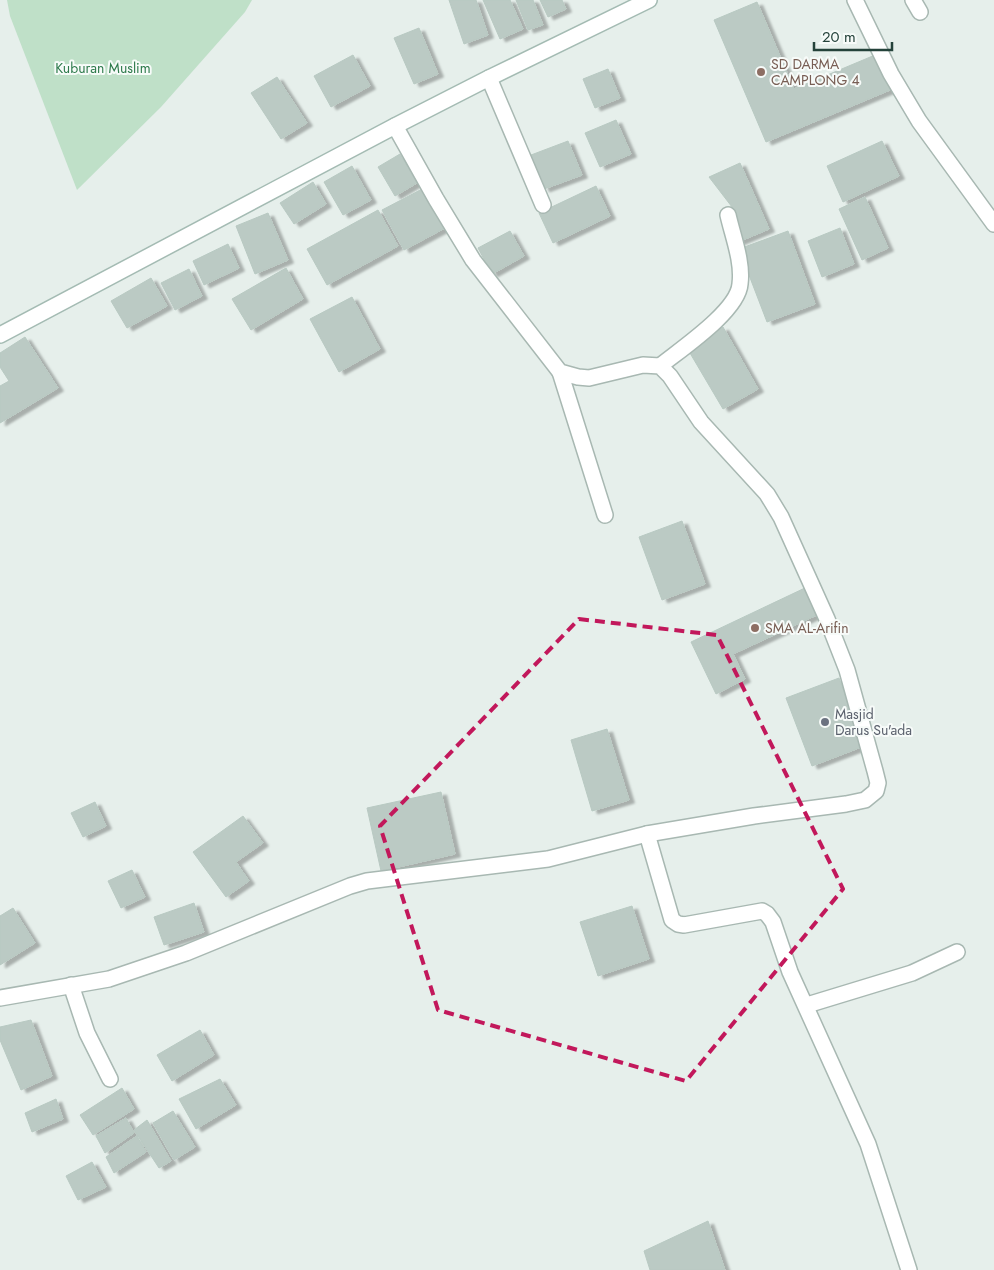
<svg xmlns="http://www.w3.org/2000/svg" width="994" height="1270" font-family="Jost,sans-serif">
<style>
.green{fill:#bfe0c8}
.building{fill:#bbcac4;stroke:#b8c9c2;filter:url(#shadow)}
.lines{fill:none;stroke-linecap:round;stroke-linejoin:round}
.street-casing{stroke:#a8b8b2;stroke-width:18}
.secondary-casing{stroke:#a4bbb3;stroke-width:18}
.street{stroke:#fff;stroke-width:15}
.secondary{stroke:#fff;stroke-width:15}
.marked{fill:none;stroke:#c2185b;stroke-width:4;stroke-dasharray:10 6;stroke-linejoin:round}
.education-dot{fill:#8d6e63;stroke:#f7fbf9;stroke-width:2}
.worship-dot{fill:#6b7280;stroke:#f7fbf9;stroke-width:2}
.labels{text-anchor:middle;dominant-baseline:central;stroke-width:4;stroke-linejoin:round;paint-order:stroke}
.education-label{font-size:14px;fill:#785e54;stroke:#f7fbf9;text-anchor:start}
.park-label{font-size:14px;fill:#2d7a4b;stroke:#f7fbf9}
.worship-label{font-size:14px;fill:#5b616d;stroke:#f7fbf9;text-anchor:start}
</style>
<defs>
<filter id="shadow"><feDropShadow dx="5.5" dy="3" stdDeviation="1" flood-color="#0004"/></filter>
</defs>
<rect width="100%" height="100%" fill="#e6efeb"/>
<path class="green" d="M 7,0 L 252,0 L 245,12 L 161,107 L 77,190 L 10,16 Z"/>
<g class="building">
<path d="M 449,0 L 476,0 L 488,35 L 464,44 Z"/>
<path d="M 483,0 L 510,0 L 523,29 L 500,39 Z"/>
<path d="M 516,0 L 533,0 L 543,25 L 528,30 Z"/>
<path d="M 540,0 L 562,0 L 566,9 L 548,17 Z"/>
<path d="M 757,2 L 794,89 L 875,55 L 890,90 L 766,142 L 714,20 Z"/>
<path d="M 419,28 L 438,74 L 414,84 L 394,38 Z"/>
<path d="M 353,55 L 370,86 L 331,107 L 314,76 Z"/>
<path d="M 608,69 L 620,98 L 595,108 L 583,79 Z"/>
<path d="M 277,77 L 307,123 L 281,139 L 251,93 Z"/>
<path d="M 616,120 L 631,154 L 600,167 L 585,133 Z"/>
<path d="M 568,141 L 582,175 L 544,189 L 531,155 Z"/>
<path d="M 882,141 L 899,176 L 843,202 L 827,166 Z"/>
<path d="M 400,154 L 417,183 L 395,196 L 378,167 Z"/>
<path d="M 740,163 L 769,229 L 738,242 L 732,207 L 709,177 Z"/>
<path d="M 352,166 L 371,200 L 343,215 L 324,182 Z"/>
<path d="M 313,182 L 326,204 L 294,224 L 280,203 Z"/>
<path d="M 596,186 L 610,216 L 553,243 L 539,213 Z"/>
<path d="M 424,188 L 445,228 L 404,250 L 382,210 Z"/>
<path d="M 865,197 L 888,248 L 862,260 L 839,209 Z"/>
<path d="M 378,210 L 398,246 L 327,285 L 307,249 Z"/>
<path d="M 268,213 L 288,260 L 255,274 L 236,226 Z"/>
<path d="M 840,228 L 854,264 L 822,277 L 808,241 Z"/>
<path d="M 510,231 L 524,256 L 492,274 L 478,248 Z"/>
<path d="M 788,231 L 815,304 L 767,322 L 739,249 Z"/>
<path d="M 228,244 L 239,268 L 204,285 L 193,261 Z"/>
<path d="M 286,268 L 303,299 L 251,330 L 232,299 Z"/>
<path d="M 189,269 L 202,296 L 175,310 L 161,283 Z"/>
<path d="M 151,278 L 167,306 L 127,328 L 111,301 Z"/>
<path d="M 352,297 L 380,349 L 339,372 L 310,319 Z"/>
<path d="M 723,327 L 758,389 L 723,409 L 687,348 Z"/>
<path d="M 25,337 L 58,388 L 0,423 L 0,386 L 9,381 L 0,367 L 0,353 Z"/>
<path d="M 682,521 L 705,584 L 662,600 L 639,537 Z"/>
<path d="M 807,587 L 819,614 L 733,654 L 745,679 L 716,694 L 691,642 Z"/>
<path d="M 839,678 L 864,746 L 812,766 L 786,698 Z"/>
<path d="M 607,729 L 629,800 L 592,811 L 571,740 Z"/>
<path d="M 441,792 L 455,854 L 381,871 L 367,808 Z"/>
<path d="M 95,802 L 106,826 L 83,837 L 71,813 Z"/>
<path d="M 243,816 L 263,843 L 236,862 L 249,881 L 226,897 L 193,852 Z"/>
<path d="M 132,870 L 145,897 L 121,908 L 108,881 Z"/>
<path d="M 194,903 L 204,932 L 164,945 L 154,917 Z"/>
<path d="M 632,906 L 649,959 L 598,976 L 580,922 Z"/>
<path d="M 13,908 L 35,943 L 0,965 L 0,916 Z"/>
<path d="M 31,1020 L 52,1076 L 21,1090 L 0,1040 L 0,1027 Z"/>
<path d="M 200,1030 L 214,1055 L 172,1081 L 157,1055 Z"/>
<path d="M 220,1079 L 236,1105 L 196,1129 L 179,1099 Z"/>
<path d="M 122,1088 L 134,1109 L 93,1135 L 80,1115 Z"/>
<path d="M 56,1099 L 63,1119 L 32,1132 L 25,1113 Z"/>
<path d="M 173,1111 L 195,1147 L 174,1160 L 153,1123 Z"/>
<path d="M 126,1118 L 134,1133 L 105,1153 L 96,1136 Z"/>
<path d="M 147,1120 L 171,1161 L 159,1168 L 134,1130 Z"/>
<path d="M 137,1136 L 146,1152 L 114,1173 L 106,1157 Z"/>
<path d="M 92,1162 L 106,1187 L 78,1200 L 66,1176 Z"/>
<path d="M 708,1221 L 725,1270 L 650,1270 L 644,1251 Z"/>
</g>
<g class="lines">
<g class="street-casing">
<g id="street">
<path d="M 855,0 L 891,74 L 919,121 L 994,224"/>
<path d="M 913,0 L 920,12"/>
<path d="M 489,78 L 543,205"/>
<path d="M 660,366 C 681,349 738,311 740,284 C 743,262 733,237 728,215"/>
<path d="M 560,372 L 605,515"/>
<path d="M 647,834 L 672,920 L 678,924 L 684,925 L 762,911 L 767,914 L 773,922 L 790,972 L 868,1144 L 909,1270"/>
<path d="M 71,985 L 87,1033 L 110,1079"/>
<path d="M 0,998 L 109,979 L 186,953 L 350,886 L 367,881 L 548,859 L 647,834 L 754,816 L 846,804 L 865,800 L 876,791 L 878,783 L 875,771 L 847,670 L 827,619 L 781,517 L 767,494 L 701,422 L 670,376 L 660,366 L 643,365 L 589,378 L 578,377 L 560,372 L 473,260 L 436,199 L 395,126"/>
<path d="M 807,1005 L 912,973 L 957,952"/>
</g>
</g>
<g class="secondary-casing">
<path id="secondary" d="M 0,335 L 395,126 L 489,78 L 649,0"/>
</g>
<use href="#street" class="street"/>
<use href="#secondary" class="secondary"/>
</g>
<path class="marked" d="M 579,619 L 717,635 L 843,889 L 686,1081 L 438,1010 L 380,826 Z"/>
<g class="education-dot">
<circle cx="761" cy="72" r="5"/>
<circle cx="755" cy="628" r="5"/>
</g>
<circle class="worship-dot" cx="825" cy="722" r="5"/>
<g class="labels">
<g class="education-label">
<text x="771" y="64">SD DARMA<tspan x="771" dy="16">CAMPLONG 4</tspan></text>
<text x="765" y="628">SMA AL-Arifin</text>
</g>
<g class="park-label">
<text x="103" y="68">Kuburan Muslim</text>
</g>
<g class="worship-label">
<text x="835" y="714">Masjid<tspan x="835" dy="16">Darus Su'ada</tspan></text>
</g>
</g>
<path d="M814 42v8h78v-8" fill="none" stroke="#24423a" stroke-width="2.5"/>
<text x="822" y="42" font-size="15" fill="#24423a" stroke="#f7fbf9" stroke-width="4" paint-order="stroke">20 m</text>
</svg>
